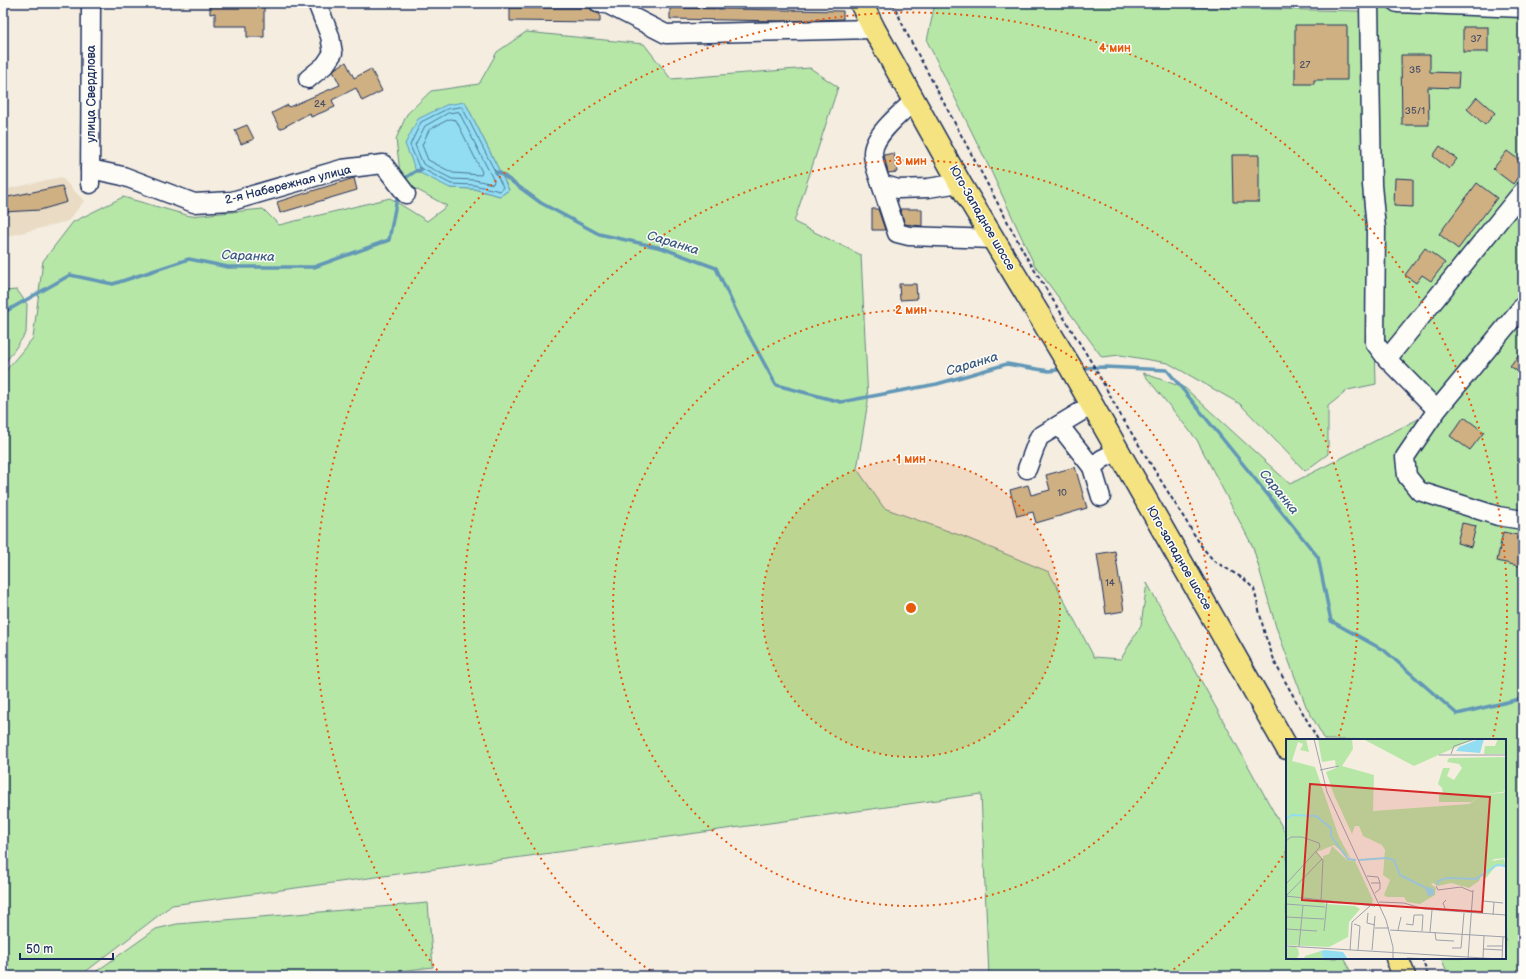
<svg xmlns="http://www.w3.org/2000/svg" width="1526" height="979" font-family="'Balsamiq Sans',sans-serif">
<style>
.built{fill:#e9dbc4}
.green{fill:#b7e7a6;stroke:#698b82;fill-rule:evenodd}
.water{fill:#92ddf2;stroke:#6297b7}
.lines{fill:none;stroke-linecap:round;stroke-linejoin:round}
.shore{stroke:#4b7599;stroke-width:1}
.stream{stroke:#6297b7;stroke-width:3.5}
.building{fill:#cfb083;stroke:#1b2f5e}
.minor-casing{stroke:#1b2f5e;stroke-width:21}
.major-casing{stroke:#1b2f5e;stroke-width:25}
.path{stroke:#1b2f5e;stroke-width:2;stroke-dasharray:4 3;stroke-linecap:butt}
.minor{stroke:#fdfcf7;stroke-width:18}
.major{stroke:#f5e382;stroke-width:22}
.ring{fill:none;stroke:#e8590c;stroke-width:2;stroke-dasharray:2 4}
.labels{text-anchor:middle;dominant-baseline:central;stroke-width:3;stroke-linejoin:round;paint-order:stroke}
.number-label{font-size:10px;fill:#484f67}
.street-label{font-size:12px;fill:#1b2f5e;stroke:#fdfcf7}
.water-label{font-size:13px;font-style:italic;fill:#395a83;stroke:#fdfcf7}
.inset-river{fill:none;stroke:#92ddf2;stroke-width:2}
.inset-road{fill:none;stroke:#9da1ac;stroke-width:1}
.view{fill:#d62828;fill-opacity:0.15;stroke:#d62828;stroke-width:2}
.inset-edge{fill:none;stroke:#1b2f5e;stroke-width:2}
.centre{fill:#e8590c;stroke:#fdfcf7;stroke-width:2}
.ring-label{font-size:12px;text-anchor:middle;font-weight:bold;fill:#e8590c;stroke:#fdfcf7;stroke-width:3;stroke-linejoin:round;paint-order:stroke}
</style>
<rect width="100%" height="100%" fill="#f4ede0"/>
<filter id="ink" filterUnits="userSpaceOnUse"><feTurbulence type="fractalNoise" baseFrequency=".025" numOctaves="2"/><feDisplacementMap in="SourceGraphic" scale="8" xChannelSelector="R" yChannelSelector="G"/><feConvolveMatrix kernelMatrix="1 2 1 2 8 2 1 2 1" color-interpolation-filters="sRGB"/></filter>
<g filter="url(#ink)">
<path class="built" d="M 61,177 L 84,201 L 68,221 L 13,235 L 3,239 L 3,190 Z"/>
<g class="green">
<path d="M 935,3 L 996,3 L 1358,11 L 1364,15 L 1369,3 L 1523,3 L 1523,976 L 1449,976 L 1441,958 L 1505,958 L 1505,740 L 1325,740 L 1306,706 L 1276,627 L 1253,547 L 1197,440 L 1143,373 L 1185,388 L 1290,484 L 1436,410 L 1375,344 L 1376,384 L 1348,390 L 1328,406 L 1328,454 L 1305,471 L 1240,404 L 1168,363 L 1120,355 L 1102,357 L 1034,264 L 991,171 L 927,41 Z"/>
<path d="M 526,32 L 644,44 L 671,79 L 810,68 L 838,87 L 794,222 L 861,255 L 868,401 L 857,469 L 884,508 L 962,536 L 1049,572 L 1094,657 L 1121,659 L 1141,625 L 1147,583 L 1287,836 L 1287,958 L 1345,958 L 1352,976 L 989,976 L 981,794 L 172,905 L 80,976 L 3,976 L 3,374 L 33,338 L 43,261 L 73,222 L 123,197 L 190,216 L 263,209 L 279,225 L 390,198 L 427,221 L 447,206 L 401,181 L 396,139 L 407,114 L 431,91 L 479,84 L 497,52 ZM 465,102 L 509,190 L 500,196 L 474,189 L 450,188 Z"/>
<path d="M 17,290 L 27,304 L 26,333 L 3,366 L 3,291 Z"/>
<path d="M 428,903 L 433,967 L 400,971 L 401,976 L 90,976 L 156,929 L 177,924 Z"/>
</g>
<path class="water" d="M 465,102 L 509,190 L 500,196 L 474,189 L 450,188 L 416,171 L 405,144 L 418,119 L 446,105 Z"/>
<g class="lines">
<g class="shore">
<path d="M 462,107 L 503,187 L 500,191 L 474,185 L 451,184 L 419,167 L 410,145 L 421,122 L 447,109 Z"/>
<path d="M 459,112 L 494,181 L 493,184 L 475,180 L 452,179 L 423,164 L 415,145 L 425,126 L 448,113 Z"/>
<path d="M 450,119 L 456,120 L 482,172 L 481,175 L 453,173 L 428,160 L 422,145 L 429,130 Z"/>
</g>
<g class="stream">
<path d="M 496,172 L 500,173 L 541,203 L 599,234 L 662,248 L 716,268 L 739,317 L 776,385 L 841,402 L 937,384 L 1007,364 L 1049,371 L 1064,369"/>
<path d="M 402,180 L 416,171 L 421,170"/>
<path d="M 3,313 L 70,275 L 113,284 L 189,259 L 228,267 L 314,267 L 389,240 L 397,198"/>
<path d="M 1080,368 L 1105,367 L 1167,370 L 1318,557 L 1331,621 L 1385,651 L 1457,714 L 1520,699 L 1523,700"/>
</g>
</g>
<g class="building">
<path d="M 210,3 L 264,3 L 264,37 L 247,37 L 247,26 L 215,26 L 215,13 L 210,14 Z"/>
<path d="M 510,8 L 590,8 L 593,12 L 600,14 L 600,22 L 510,21 Z"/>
<path d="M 670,8 L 843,11 L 843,19 L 783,21 L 670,19 Z"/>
<path d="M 1295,25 L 1347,25 L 1347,80 L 1314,80 L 1314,84 L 1295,84 Z"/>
<rect x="1463" y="27" width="25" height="25"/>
<path d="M 1401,55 L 1430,55 L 1430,72 L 1459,73 L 1458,88 L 1428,87 L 1429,125 L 1402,125 Z"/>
<path d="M 346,62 L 354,78 L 371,69 L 382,91 L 362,101 L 356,88 L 332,100 L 335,107 L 311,117 L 310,113 L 280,129 L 272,113 L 288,105 L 289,107 L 340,85 L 333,71 L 336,68 Z"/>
<path d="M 1477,97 L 1495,113 L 1485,125 L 1467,109 Z"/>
<path d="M 247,125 L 254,139 L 241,144 L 235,130 Z"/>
<path d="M 1440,146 L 1457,159 L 1449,169 L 1433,156 Z"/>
<path d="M 1507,151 L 1523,163 L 1523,170 L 1513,184 L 1493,169 Z"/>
<path d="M 894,153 L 897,172 L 888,173 L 884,155 Z"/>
<path d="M 1232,155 L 1259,155 L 1259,202 L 1233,202 Z"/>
<path d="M 354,178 L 357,190 L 280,213 L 277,202 Z"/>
<path d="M 1395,178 L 1413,179 L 1413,207 L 1394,206 Z"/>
<path d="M 1477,183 L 1497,198 L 1458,249 L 1439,234 Z"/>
<path d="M 62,186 L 67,202 L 40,210 L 3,212 L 3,198 Z"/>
<path d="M 872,209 L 878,209 L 885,230 L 872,230 Z"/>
<path d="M 900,209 L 922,209 L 922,226 L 905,224 Z"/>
<path d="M 1425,248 L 1445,263 L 1431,281 L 1422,275 L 1416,283 L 1405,275 Z"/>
<path d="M 899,284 L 916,284 L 917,299 L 900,300 Z"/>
<path d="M 1523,349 L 1523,375 L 1510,366 Z"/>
<path d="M 1464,417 L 1484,432 L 1470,450 L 1450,436 Z"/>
<path d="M 1075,467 L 1087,508 L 1036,523 L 1033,512 L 1017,516 L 1010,490 L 1028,485 L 1031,495 L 1050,490 L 1046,475 Z"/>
<path d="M 1462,523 L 1476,526 L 1471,547 L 1457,543 Z"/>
<path d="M 1503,532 L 1523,536 L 1523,567 L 1497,561 Z"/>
<path d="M 1115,551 L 1124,611 L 1106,614 L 1097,554 Z"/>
</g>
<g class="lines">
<g class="minor-casing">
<g id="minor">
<path d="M 599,3 L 607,4 L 666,34 L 874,29"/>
<path d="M 1369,3 L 1372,185 L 1376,228 L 1375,343 L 1387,359 L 1437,410"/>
<path d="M 1397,3 L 1523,8"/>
<path d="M 308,79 L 325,65 L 333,53 L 330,36 L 317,3"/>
<path d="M 915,100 C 902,112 873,135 873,153 C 873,163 878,174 881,184 L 898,189 L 928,188 L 960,183"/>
<path d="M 90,169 L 123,176 L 194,203 L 232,201 L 342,169 L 383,164 L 406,194"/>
<path d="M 90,184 L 91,3"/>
<path d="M 881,184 L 897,233 L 909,236 L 993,239"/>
<path d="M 1523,306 L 1437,410 L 1405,457 L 1407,476 L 1419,491 L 1498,516 L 1523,520"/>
<path d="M 1387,359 L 1523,191"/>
<path d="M 1059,425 L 1092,467"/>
<path d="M 1027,469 L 1039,437 L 1092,405"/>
<path d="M 1101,497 L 1092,467 L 1102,459 L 1118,451"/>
</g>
</g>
<g class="major-casing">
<g id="major">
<path d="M 861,3 L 874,29 L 962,187 L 1071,368 L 1287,748"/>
<path d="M 1397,958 L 1404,976"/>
</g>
</g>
<g class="path">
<path d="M 893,3 L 906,32 L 1027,258 L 1095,368 L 1121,416 L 1202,547 L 1214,561 L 1244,579 L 1254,589 L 1265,635 L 1276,665 L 1318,740"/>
<path d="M 1422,958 L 1428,976"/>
</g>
<use href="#minor" class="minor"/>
<use href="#major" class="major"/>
</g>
</g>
<circle cx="911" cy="608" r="149" fill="#e8590c" fill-opacity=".12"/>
<g class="ring">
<circle cx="911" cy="608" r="149"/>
<circle cx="911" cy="608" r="298"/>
<path d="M1286 851A447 447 0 0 1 1167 974M655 974A447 447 0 1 1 1338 739"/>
<path d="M441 975A596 596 0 1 1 1493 737"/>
</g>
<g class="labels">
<g class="number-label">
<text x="1476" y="39">37</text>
<text x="1305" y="65">27</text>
<text x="1415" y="70">35</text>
<text x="320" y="104">24</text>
<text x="1415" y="111">35/1</text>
<text x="1062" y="493">10</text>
<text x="1110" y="583">14</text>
</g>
<g class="street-label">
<text transform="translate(91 94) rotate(-90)">улица Свердлова</text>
<text transform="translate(288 185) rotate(-14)">2-я Набережная улица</text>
<text transform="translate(982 218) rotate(60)">Юго-Западное шоссе</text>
<text transform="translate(1179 558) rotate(60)">Юго-западное шоссе</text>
</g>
<g class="water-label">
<text transform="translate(673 243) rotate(17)">Саранка</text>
<text transform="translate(248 256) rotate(2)">Саранка</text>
<text transform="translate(972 364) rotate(-17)">Саранка</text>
<text transform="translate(1279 492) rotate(51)">Саранка</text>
</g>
</g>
<g transform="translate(1286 739)">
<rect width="220" height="220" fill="#f4ede0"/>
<path d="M 0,0 L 20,0 L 23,13 L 14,11 L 17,5 L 12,3 L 6,22 L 29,28 L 53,98 L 65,120 L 48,106 L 31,113 L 37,121 L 37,117 L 43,115 L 46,107 L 61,121 L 69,122 L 87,161 L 86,165 L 35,162 L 40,165 L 69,167 L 74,170 L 63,183 L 62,198 L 43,208 L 0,206 ZM 32,0 L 66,0 L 67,10 L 56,27 L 88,36 L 87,72 L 183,65 L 195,57 L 185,63 L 153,63 L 153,56 L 157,55 L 156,49 L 152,45 L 157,29 L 164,29 L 161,37 L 168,41 L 176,29 L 173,25 L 161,23 L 163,19 L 220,18 L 220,50 L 217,53 L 199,55 L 217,54 L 220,51 L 220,119 L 208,120 L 206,122 L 218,120 L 220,129 L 215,126 L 209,128 L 200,139 L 197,139 L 198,130 L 193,142 L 183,149 L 165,144 L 152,147 L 147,144 L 145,145 L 150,149 L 149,156 L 134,165 L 121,163 L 118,158 L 101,158 L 98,156 L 104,141 L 97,136 L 99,111 L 96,106 L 77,97 L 73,87 L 69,87 L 66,95 L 48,56 L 40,33 L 50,29 L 49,21 L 36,23 ZM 77,0 L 188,0 L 128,27 ZM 212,0 L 220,0 L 220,15 L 198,15 L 199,7 L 209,7 ZM-1 214a7 7 0 1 1 14 0a7 7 0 1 1-14 0ZM 35,212 L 37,220 L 18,220 L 19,217 Z" fill="#b7e7a6"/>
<path d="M 193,0 L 198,0 L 194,14 L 170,12 L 173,8 ZM 138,147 L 148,150 L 148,156 L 142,157 ZM 39,211 L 57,213 L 61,219 L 37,220 L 35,212 Z" fill="#92ddf2"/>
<path class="inset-river" d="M 0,80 L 6,76 L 30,77 L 45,89 L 45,97 L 62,120 L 70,121M 73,121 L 100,119 L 108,121 L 114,136 L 138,148M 151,146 L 152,142 L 161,139 L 190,140 L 211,126 L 220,127"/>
<path class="inset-road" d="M 28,0 L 41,53 L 100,181 L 107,208 L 107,220M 165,15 L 168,7 L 189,0M 153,16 L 220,16M 34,31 L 53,27M 0,102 L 5,98 L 16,98 L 33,104 L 34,108 L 0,145M 30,113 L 37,121 L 35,162M 81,137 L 92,138 L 94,144M 85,144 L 94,144 L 94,150 L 89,154M 150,147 L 152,151 L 175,148 L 187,153M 0,157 L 89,167M 0,157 L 36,120M 197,162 L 217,164M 93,163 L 118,164 L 138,170 L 220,176M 0,165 L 39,168M 160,172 L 157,164 L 160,161M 82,174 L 81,184 L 89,186M 207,176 L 208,163M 0,178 L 38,180M 68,185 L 74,187 L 72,211M 120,185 L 127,186 L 128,176 L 137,176M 89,189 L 103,189M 0,190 L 31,192M 104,191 L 220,198M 112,191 L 115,178M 38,192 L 41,162M 136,192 L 137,176M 144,193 L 146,171M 149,193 L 150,201 L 168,202M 0,207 L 214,220M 13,207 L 17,167M 201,207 L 217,207M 166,209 L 175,209 L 178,174M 197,210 L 216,211M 64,211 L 66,183 L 84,167M 86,211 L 89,177M 121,219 L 146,220M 182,219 L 187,151M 197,219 L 198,197M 216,220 L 217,198"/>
<path class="view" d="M 24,45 L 204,58 L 196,173 L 16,161 Z"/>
<rect width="220" height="220" class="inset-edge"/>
</g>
<circle cx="911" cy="608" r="6" class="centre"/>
<g class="ring-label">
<text x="1115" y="52">4 мин</text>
<text x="911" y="165">3 мин</text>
<text x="911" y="314">2 мин</text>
<text x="911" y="463">1 мин</text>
</g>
<rect width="1526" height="979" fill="none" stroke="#fdfcf7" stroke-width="16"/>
<rect x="8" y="8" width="1510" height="963" fill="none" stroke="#1b2f5e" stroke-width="1.5" filter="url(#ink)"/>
<path d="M20 953v6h93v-6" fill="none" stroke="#1b2f5e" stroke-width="2"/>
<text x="26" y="953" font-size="12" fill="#1b2f5e" stroke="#fdfcf7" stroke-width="3" paint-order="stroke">50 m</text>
</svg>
